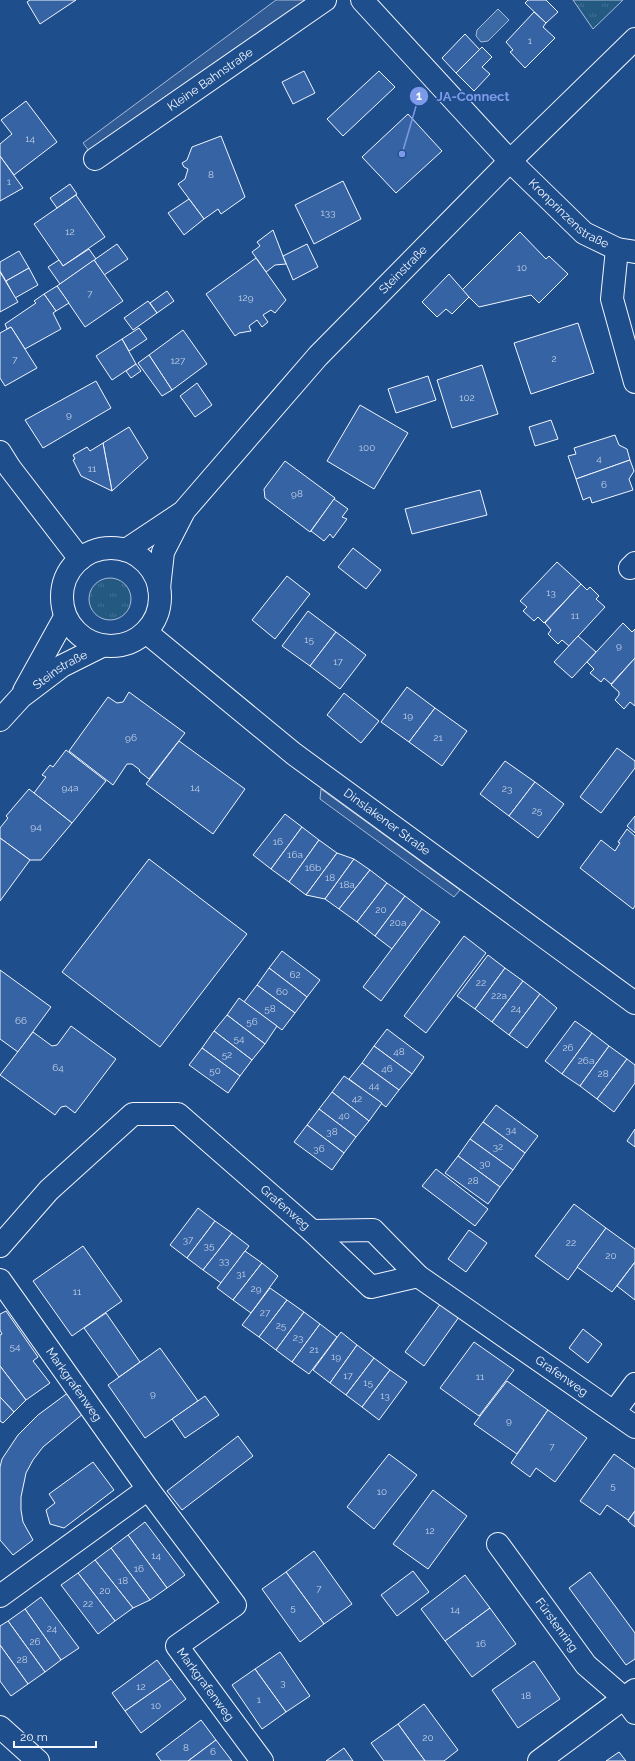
<svg xmlns="http://www.w3.org/2000/svg" width="635" height="1761" font-family="Raleway,sans-serif">
<style>
.grass{fill:url(#grass-tufts);stroke:#a8bbd7}
.parking{fill:#305b95;stroke:#a8bbd7}
.water{fill:#3b69a3;stroke:#a8bbd7}
.building{fill:#3563a3;stroke:#f2f6ff}
.lines{fill:none;stroke-linecap:round;stroke-linejoin:round}
.street-casing{stroke:#f2f6ff;stroke-width:24}
.secondary-casing{stroke:#f2f6ff;stroke-width:24}
.street{stroke:#1f4e8c;stroke-width:22}
.secondary{stroke:#1f4e8c;stroke-width:22}
.labels{text-anchor:middle;dominant-baseline:central;stroke-width:3;stroke-linejoin:round;paint-order:stroke}
.number-label{font-size:10px;fill:#c3d1e8}
.street-label{font-size:12px;fill:#f2f6ff;stroke:#1f4e8c}
.leader{fill:none;stroke:#7d9aea;stroke-width:1.5}
.callout-dot{fill:#7d9aea;stroke:#1f4e8c;stroke-width:1.5}
.mark-label{font-size:12px;text-anchor:middle;font-weight:bold;fill:#fff}
.callout-label{font-size:13px;text-anchor:middle;font-weight:bold;fill:#7d9aea;stroke:#1f4e8c;stroke-width:3;stroke-linejoin:round;paint-order:stroke}
</style>
<defs>
<pattern id="grass-tufts" width="24" height="20" patternUnits="userSpaceOnUse"><rect width="24" height="20" fill="#245a82"/><path d="M3 7l-1-3M5 7V3M7 7l1-3M15 17l-1-3M17 17v-4M19 17l1-3" fill="none" stroke="#447295"/></pattern>
</defs>
<rect width="100%" height="100%" fill="#1f4e8c"/>
<g class="grass">
<path d="M 573,0 L 623,0 L 593,29 Z"/>
<circle cx="110" cy="599" r="21"/>
</g>
<g class="parking">
<path d="M 276,0 L 325,0 L 95,159 L 83,143 Z"/>
<path d="M 321,789 L 460,890 L 454,897 L 320,799 Z"/>
</g>
<path class="water" d="M 498,9 L 509,20 L 488,41 L 481,42 L 476,36 L 477,30 Z"/>
<g class="building">
<path d="M 30,0 L 76,0 L 40,24 L 27,2 Z"/>
<path d="M 528,0 L 546,0 L 558,12 L 546,23 L 525,3 Z"/>
<path d="M 534,12 L 546,23 L 543,27 L 555,38 L 525,68 L 510,52 L 513,50 L 506,42 Z"/>
<path d="M 465,34 L 480,50 L 456,73 L 442,58 Z"/>
<path d="M 482,47 L 492,57 L 482,67 L 490,74 L 474,91 L 456,73 Z"/>
<path d="M 304,71 L 315,93 L 293,104 L 282,82 Z"/>
<path d="M 379,71 L 395,87 L 343,136 L 327,119 Z"/>
<path d="M 26,101 L 57,142 L 14,175 L 0,156 L 0,144 L 12,134 L 1,120 Z"/>
<path d="M 408,114 L 442,151 L 396,193 L 362,157 Z"/>
<path d="M 221,136 L 245,197 L 221,214 L 218,209 L 204,219 L 178,184 L 185,179 L 188,169 L 184,167 L 182,163 L 187,160 L 192,147 Z"/>
<path d="M 0,156 L 23,188 L 0,201 Z"/>
<path d="M 343,181 L 361,219 L 314,244 L 295,205 Z"/>
<path d="M 70,184 L 77,194 L 57,208 L 50,198 Z"/>
<path d="M 76,195 L 105,237 L 63,266 L 34,224 Z"/>
<path d="M 189,199 L 204,219 L 184,235 L 168,213 Z"/>
<path d="M 273,230 L 286,264 L 275,265 L 266,272 L 252,252 L 260,246 L 257,242 Z"/>
<path d="M 520,232 L 546,259 L 549,256 L 568,274 L 539,303 L 531,295 L 479,307 L 462,290 Z"/>
<path d="M 117,244 L 128,259 L 104,275 L 94,260 Z"/>
<path d="M 307,244 L 318,267 L 293,280 L 283,256 Z"/>
<path d="M 89,249 L 96,259 L 60,284 L 48,267 L 59,260 L 63,266 Z"/>
<path d="M 19,251 L 29,268 L 6,281 L 0,271 L 0,262 Z"/>
<path d="M 256,258 L 286,300 L 275,313 L 271,310 L 263,315 L 268,322 L 262,327 L 257,320 L 249,326 L 251,331 L 239,333 L 235,336 L 206,294 Z"/>
<path d="M 94,260 L 123,301 L 85,327 L 57,286 Z"/>
<path d="M 29,268 L 38,285 L 15,298 L 6,281 Z"/>
<path d="M 0,272 L 18,302 L 0,312 Z"/>
<path d="M 449,274 L 469,297 L 452,314 L 446,309 L 437,317 L 422,302 Z"/>
<path d="M 57,286 L 69,303 L 56,311 L 44,294 Z"/>
<path d="M 167,291 L 174,301 L 157,313 L 150,303 Z"/>
<path d="M 44,294 L 56,311 L 53,313 L 61,329 L 25,349 L 11,327 L 7,329 L 5,324 L 36,303 L 34,301 Z"/>
<path d="M 148,301 L 157,313 L 133,330 L 124,318 Z"/>
<path d="M 578,323 L 594,373 L 531,394 L 514,343 Z"/>
<path d="M 11,327 L 37,368 L 5,386 L 0,378 L 0,333 Z"/>
<path d="M 139,328 L 147,339 L 129,351 L 122,339 Z"/>
<path d="M 183,330 L 207,364 L 172,390 L 149,355 Z"/>
<path d="M 122,339 L 136,364 L 112,380 L 96,356 Z"/>
<path d="M 149,355 L 172,390 L 162,396 L 138,363 Z"/>
<path d="M 136,364 L 141,371 L 131,378 L 126,371 Z"/>
<path d="M 482,365 L 498,414 L 452,428 L 437,380 Z"/>
<path d="M 428,376 L 436,400 L 396,413 L 388,389 Z"/>
<path d="M 96,381 L 111,408 L 43,448 L 25,420 Z"/>
<path d="M 197,383 L 212,405 L 195,417 L 180,396 Z"/>
<path d="M 360,405 L 408,433 L 374,489 L 327,461 Z"/>
<path d="M 551,420 L 558,439 L 535,446 L 529,427 Z"/>
<path d="M 129,427 L 148,458 L 112,491 L 103,443 Z"/>
<path d="M 615,435 L 619,445 L 627,449 L 630,460 L 576,479 L 568,456 L 576,454 L 574,448 Z"/>
<path d="M 103,443 L 112,491 L 81,476 L 73,460 L 75,459 L 73,455 L 87,447 L 90,451 Z"/>
<path d="M 630,460 L 634,471 L 629,479 L 633,490 L 592,503 L 590,497 L 583,500 L 576,479 Z"/>
<path d="M 285,461 L 335,498 L 310,532 L 265,498 L 264,489 Z"/>
<path d="M 480,490 L 487,515 L 412,534 L 405,509 Z"/>
<path d="M 334,499 L 348,509 L 342,517 L 347,519 L 333,538 L 330,534 L 324,541 L 311,531 Z"/>
<path d="M 353,548 L 381,570 L 366,589 L 338,567 Z"/>
<path d="M 557,562 L 581,584 L 544,623 L 538,617 L 534,621 L 523,611 L 527,607 L 520,601 Z"/>
<path d="M 287,576 L 310,594 L 275,639 L 252,620 Z"/>
<path d="M 581,584 L 587,590 L 590,587 L 599,596 L 596,599 L 605,607 L 569,646 L 562,640 L 558,644 L 548,634 L 551,630 L 545,623 Z"/>
<path d="M 308,611 L 336,632 L 310,666 L 282,646 Z"/>
<path d="M 623,623 L 632,632 L 635,629 L 635,658 L 611,684 L 604,678 L 601,682 L 590,673 L 594,669 L 587,662 Z"/>
<path d="M 336,632 L 366,655 L 340,689 L 310,666 Z"/>
<path d="M 578,636 L 596,652 L 572,678 L 554,662 Z"/>
<path d="M 635,658 L 635,706 L 630,702 L 624,709 L 615,700 L 619,695 L 619,692 L 611,685 Z"/>
<path d="M 407,687 L 435,708 L 409,742 L 381,722 Z"/>
<path d="M 129,692 L 185,733 L 149,779 L 139,771 L 140,770 L 132,764 L 127,764 L 113,785 L 69,751 L 108,697 L 117,703 L 123,702 Z"/>
<path d="M 344,693 L 379,721 L 361,743 L 327,715 Z"/>
<path d="M 435,708 L 467,731 L 442,766 L 409,742 Z"/>
<path d="M 179,741 L 245,789 L 213,834 L 146,784 Z"/>
<path d="M 617,748 L 635,761 L 635,768 L 601,813 L 580,797 Z"/>
<path d="M 66,750 L 106,781 L 72,823 L 34,793 L 46,777 L 42,775 L 50,765 L 53,767 Z"/>
<path d="M 505,761 L 535,782 L 509,816 L 480,794 Z"/>
<path d="M 535,782 L 564,804 L 538,838 L 509,816 Z"/>
<path d="M 29,789 L 72,823 L 41,860 L 30,860 L 0,838 L 0,828 L 8,818 L 6,816 Z"/>
<path d="M 285,814 L 302,827 L 271,869 L 253,855 Z"/>
<path d="M 635,816 L 635,833 L 627,826 Z"/>
<path d="M 302,827 L 319,840 L 289,882 L 271,869 Z"/>
<path d="M 627,829 L 635,836 L 635,906 L 633,909 L 580,868 L 601,840 L 615,851 L 620,843 L 618,842 Z"/>
<path d="M 0,838 L 30,860 L 0,901 Z"/>
<path d="M 319,840 L 337,853 L 306,895 L 289,882 Z"/>
<path d="M 337,853 L 354,859 L 325,899 L 306,895 Z"/>
<path d="M 149,859 L 247,934 L 160,1047 L 62,972 Z"/>
<path d="M 354,859 L 370,870 L 339,909 L 325,899 Z"/>
<path d="M 370,870 L 387,883 L 357,922 L 339,909 Z"/>
<path d="M 387,883 L 405,896 L 375,936 L 357,922 Z"/>
<path d="M 405,896 L 422,909 L 392,949 L 375,936 Z"/>
<path d="M 422,909 L 440,922 L 381,1001 L 363,987 Z"/>
<path d="M 464,936 L 486,953 L 426,1033 L 404,1016 Z"/>
<path d="M 282,951 L 320,980 L 307,997 L 269,968 Z"/>
<path d="M 488,955 L 505,968 L 475,1009 L 457,996 Z"/>
<path d="M 269,968 L 307,997 L 295,1013 L 257,985 Z"/>
<path d="M 505,968 L 523,981 L 492,1022 L 475,1009 Z"/>
<path d="M 0,970 L 51,1007 L 18,1052 L 0,1039 Z"/>
<path d="M 523,981 L 540,994 L 509,1035 L 492,1022 Z"/>
<path d="M 257,985 L 295,1013 L 282,1030 L 244,1002 Z"/>
<path d="M 540,994 L 557,1008 L 527,1048 L 509,1035 Z"/>
<path d="M 239,998 L 277,1026 L 265,1044 L 227,1015 Z"/>
<path d="M 227,1015 L 265,1044 L 252,1060 L 214,1031 Z"/>
<path d="M 575,1021 L 592,1033 L 562,1074 L 545,1061 Z"/>
<path d="M 71,1026 L 116,1059 L 75,1113 L 66,1106 L 61,1107 L 55,1115 L 0,1075 L 33,1032 L 52,1046 L 57,1045 Z"/>
<path d="M 387,1029 L 424,1057 L 412,1074 L 374,1046 Z"/>
<path d="M 214,1031 L 252,1060 L 240,1076 L 202,1048 Z"/>
<path d="M 592,1033 L 609,1046 L 580,1086 L 562,1074 Z"/>
<path d="M 374,1046 L 412,1074 L 399,1090 L 362,1063 Z"/>
<path d="M 609,1046 L 627,1059 L 597,1099 L 580,1086 Z"/>
<path d="M 202,1048 L 240,1076 L 228,1093 L 189,1065 Z"/>
<path d="M 627,1059 L 635,1065 L 635,1083 L 614,1112 L 597,1099 Z"/>
<path d="M 362,1063 L 399,1090 L 386,1107 L 349,1079 Z"/>
<path d="M 344,1076 L 382,1103 L 369,1121 L 332,1092 Z"/>
<path d="M 332,1092 L 369,1121 L 356,1137 L 319,1109 Z"/>
<path d="M 496,1105 L 538,1136 L 525,1153 L 483,1122 Z"/>
<path d="M 319,1109 L 356,1137 L 344,1153 L 307,1125 Z"/>
<path d="M 483,1122 L 525,1153 L 513,1170 L 470,1139 Z"/>
<path d="M 307,1125 L 344,1153 L 332,1170 L 294,1142 Z"/>
<path d="M 635,1129 L 635,1147 L 627,1141 Z"/>
<path d="M 470,1139 L 513,1170 L 500,1187 L 458,1156 Z"/>
<path d="M 458,1156 L 500,1187 L 488,1204 L 445,1173 Z"/>
<path d="M 436,1169 L 488,1209 L 475,1226 L 422,1186 Z"/>
<path d="M 574,1204 L 606,1228 L 568,1280 L 535,1256 Z"/>
<path d="M 198,1208 L 215,1221 L 187,1258 L 170,1245 Z"/>
<path d="M 215,1221 L 232,1233 L 203,1270 L 187,1258 Z"/>
<path d="M 606,1228 L 635,1249 L 635,1262 L 612,1292 L 577,1267 Z"/>
<path d="M 469,1230 L 487,1243 L 466,1272 L 448,1259 Z"/>
<path d="M 232,1233 L 249,1246 L 221,1283 L 203,1270 Z"/>
<path d="M 83,1246 L 122,1301 L 72,1336 L 33,1281 Z"/>
<path d="M 245,1251 L 262,1263 L 233,1300 L 217,1288 Z"/>
<path d="M 635,1262 L 635,1300 L 617,1286 Z"/>
<path d="M 262,1263 L 278,1276 L 251,1313 L 233,1300 Z"/>
<path d="M 270,1288 L 287,1300 L 259,1337 L 242,1325 Z"/>
<path d="M 287,1300 L 304,1312 L 276,1350 L 259,1337 Z"/>
<path d="M 441,1303 L 459,1317 L 424,1366 L 405,1352 Z"/>
<path d="M 6,1311 L 38,1357 L 33,1361 L 50,1383 L 26,1400 L 0,1366 L 0,1335 L 2,1334 L 0,1330 L 0,1314 Z"/>
<path d="M 304,1312 L 320,1324 L 292,1362 L 276,1350 Z"/>
<path d="M 106,1313 L 140,1362 L 119,1377 L 84,1328 Z"/>
<path d="M 320,1324 L 337,1337 L 309,1374 L 292,1362 Z"/>
<path d="M 583,1329 L 602,1344 L 588,1363 L 569,1348 Z"/>
<path d="M 341,1332 L 357,1345 L 330,1383 L 313,1370 Z"/>
<path d="M 474,1342 L 514,1370 L 479,1416 L 440,1388 Z"/>
<path d="M 357,1345 L 374,1358 L 346,1395 L 330,1383 Z"/>
<path d="M 160,1348 L 198,1401 L 145,1438 L 108,1385 Z"/>
<path d="M 374,1358 L 390,1370 L 362,1407 L 346,1395 Z"/>
<path d="M 0,1366 L 26,1400 L 14,1412 L 0,1397 Z"/>
<path d="M 390,1370 L 407,1382 L 379,1420 L 362,1407 Z"/>
<path d="M 507,1381 L 548,1410 L 517,1454 L 474,1424 Z"/>
<path d="M 69,1392 L 84,1413 L 43,1447 L 33,1460 L 26,1473 L 21,1497 L 21,1510 L 23,1522 L 33,1540 L 13,1555 L 0,1540 L 0,1467 L 2,1459 L 18,1435 L 38,1415 Z"/>
<path d="M 205,1396 L 219,1415 L 185,1438 L 172,1419 Z"/>
<path d="M 0,1397 L 14,1412 L 3,1423 L 0,1421 Z"/>
<path d="M 548,1410 L 587,1438 L 555,1482 L 536,1468 L 530,1477 L 511,1463 Z"/>
<path d="M 238,1436 L 253,1456 L 182,1510 L 167,1491 Z"/>
<path d="M 389,1454 L 417,1475 L 374,1529 L 347,1507 Z"/>
<path d="M 614,1454 L 635,1469 L 635,1511 L 628,1520 L 607,1505 L 600,1515 L 580,1501 Z"/>
<path d="M 93,1462 L 114,1490 L 64,1528 L 50,1524 L 46,1510 L 55,1503 L 49,1494 Z"/>
<path d="M 433,1490 L 467,1516 L 428,1569 L 393,1544 Z"/>
<path d="M 635,1511 L 635,1527 L 628,1521 Z"/>
<path d="M 145,1522 L 185,1575 L 167,1588 L 128,1535 Z"/>
<path d="M 128,1535 L 167,1588 L 150,1600 L 111,1548 Z"/>
<path d="M 111,1548 L 150,1600 L 133,1608 L 95,1560 Z"/>
<path d="M 314,1551 L 352,1604 L 324,1624 L 286,1572 Z"/>
<path d="M 95,1560 L 133,1608 L 115,1621 L 78,1573 Z"/>
<path d="M 413,1571 L 429,1592 L 397,1616 L 381,1595 Z"/>
<path d="M 286,1572 L 324,1624 L 300,1642 L 262,1589 Z"/>
<path d="M 590,1572 L 635,1633 L 635,1659 L 626,1665 L 569,1588 Z"/>
<path d="M 78,1573 L 115,1621 L 98,1634 L 61,1585 Z"/>
<path d="M 465,1575 L 490,1608 L 445,1641 L 421,1609 Z"/>
<path d="M 41,1597 L 79,1648 L 61,1660 L 25,1609 Z"/>
<path d="M 490,1608 L 516,1644 L 472,1677 L 445,1641 Z"/>
<path d="M 25,1609 L 61,1660 L 45,1672 L 8,1621 Z"/>
<path d="M 8,1621 L 45,1672 L 28,1684 L 0,1645 L 0,1626 Z"/>
<path d="M 0,1645 L 28,1684 L 11,1696 L 0,1681 Z"/>
<path d="M 280,1652 L 310,1696 L 286,1712 L 255,1669 Z"/>
<path d="M 157,1660 L 171,1679 L 125,1711 L 112,1693 Z"/>
<path d="M 534,1661 L 560,1699 L 518,1728 L 492,1690 Z"/>
<path d="M 255,1669 L 286,1712 L 262,1729 L 232,1685 Z"/>
<path d="M 171,1679 L 186,1699 L 141,1733 L 125,1711 Z"/>
<path d="M 424,1704 L 458,1750 L 444,1761 L 425,1761 L 398,1724 Z"/>
<path d="M 201,1720 L 216,1740 L 188,1761 L 161,1761 L 156,1754 Z"/>
<path d="M 398,1724 L 425,1761 L 384,1761 L 371,1743 Z"/>
<path d="M 216,1740 L 232,1761 L 188,1761 Z"/>
<path d="M 344,1748 L 353,1761 L 326,1761 Z"/>
<path d="M 619,1752 L 626,1761 L 606,1761 Z"/>
</g>
<g class="lines">
<g class="street-casing">
<g id="street">
<path id="s1" d="M 362,0 L 510,161 L 584,233 L 617,249 L 635,252"/>
<path id="s2" d="M 95,159 L 325,0"/>
<path d="M 617,249 L 612,299 L 635,382"/>
<path d="M 630,568 L 635,563"/>
<path d="M 312,1231 L 371,1287 L 418,1276"/>
<path id="s3" d="M 0,1246 L 49,1190 L 133,1114 L 178,1114 L 312,1231 L 373,1230 L 418,1276 L 635,1427"/>
<path id="s4" d="M 0,1280 L 148,1489 L 235,1605 L 177,1646 L 262,1761"/>
<path d="M 614,1412 L 635,1384"/>
<path id="s5" d="M 498,1544 L 586,1665 L 624,1698 L 635,1713"/>
<path d="M 0,1596 L 148,1489"/>
<path d="M 0,1727 L 38,1761"/>
<path d="M 539,1761 L 635,1690"/>
</g>
</g>
<g class="secondary-casing">
<g id="secondary">
<path d="M 0,452 L 10,468 L 80,559"/>
<circle cx="111" cy="597" r="49"/>
<path id="s6" d="M 126,550 L 183,512 L 318,356 L 510,161 L 635,39"/>
<path d="M 159,588 L 163,552 L 183,513"/>
<path id="s7" d="M 146,632 L 294,754 L 635,1003"/>
<path d="M 24,691 L 65,617"/>
<path id="s8" d="M 0,720 L 21,697 L 62,666 L 102,646"/>
</g>
</g>
<use href="#street" class="street"/>
<use href="#secondary" class="secondary"/>
</g>
<g class="labels">
<g class="number-label">
<text x="530" y="40">1</text>
<text x="30" y="138">14</text>
<text x="211" y="174">8</text>
<text x="9" y="181">1</text>
<text x="328" y="212">133</text>
<text x="70" y="231">12</text>
<text x="522" y="267">10</text>
<text x="90" y="293">7</text>
<text x="246" y="297">129</text>
<text x="554" y="358">2</text>
<text x="15" y="359">7</text>
<text x="178" y="360">127</text>
<text x="467" y="397">102</text>
<text x="69" y="414">9</text>
<text x="367" y="447">100</text>
<text x="599" y="458">4</text>
<text x="92" y="468">11</text>
<text x="604" y="484">6</text>
<text x="297" y="493">98</text>
<text x="551" y="592">13</text>
<text x="575" y="615">11</text>
<text x="309" y="639">15</text>
<text x="619" y="645">9</text>
<text x="338" y="661">17</text>
<text x="408" y="715">19</text>
<text x="131" y="737">96</text>
<text x="438" y="737">21</text>
<text x="70" y="787">94a</text>
<text x="195" y="787">14</text>
<text x="507" y="788">23</text>
<text x="537" y="810">25</text>
<text x="36" y="826">94</text>
<text x="278" y="841">16</text>
<text x="295" y="854">16a</text>
<text x="313" y="867">16b</text>
<text x="330" y="877">18</text>
<text x="347" y="884">18a</text>
<text x="381" y="909">20</text>
<text x="398" y="922">20a</text>
<text x="295" y="974">62</text>
<text x="481" y="982">22</text>
<text x="282" y="991">60</text>
<text x="499" y="995">22a</text>
<text x="270" y="1008">58</text>
<text x="516" y="1008">24</text>
<text x="21" y="1020">66</text>
<text x="252" y="1021">56</text>
<text x="239" y="1038">54</text>
<text x="568" y="1047">26</text>
<text x="399" y="1051">48</text>
<text x="227" y="1054">52</text>
<text x="586" y="1060">26a</text>
<text x="58" y="1067">64</text>
<text x="387" y="1068">46</text>
<text x="215" y="1070">50</text>
<text x="603" y="1073">28</text>
<text x="374" y="1085">44</text>
<text x="357" y="1098">42</text>
<text x="344" y="1115">40</text>
<text x="511" y="1129">34</text>
<text x="332" y="1131">38</text>
<text x="498" y="1146">32</text>
<text x="319" y="1148">36</text>
<text x="485" y="1163">30</text>
<text x="473" y="1180">28</text>
<text x="188" y="1239">37</text>
<text x="571" y="1242">22</text>
<text x="209" y="1245">35</text>
<text x="611" y="1255">20</text>
<text x="224" y="1260">33</text>
<text x="241" y="1273">31</text>
<text x="256" y="1288">29</text>
<text x="77" y="1291">11</text>
<text x="265" y="1312">27</text>
<text x="281" y="1325">25</text>
<text x="298" y="1337">23</text>
<text x="15" y="1346">54</text>
<text x="314" y="1349">21</text>
<text x="336" y="1356">19</text>
<text x="348" y="1375">17</text>
<text x="480" y="1376">11</text>
<text x="368" y="1382">15</text>
<text x="153" y="1393">9</text>
<text x="385" y="1395">13</text>
<text x="509" y="1420">9</text>
<text x="552" y="1446">7</text>
<text x="613" y="1485">5</text>
<text x="382" y="1491">10</text>
<text x="430" y="1530">12</text>
<text x="156" y="1555">14</text>
<text x="139" y="1568">16</text>
<text x="123" y="1580">18</text>
<text x="319" y="1588">7</text>
<text x="105" y="1590">20</text>
<text x="88" y="1603">22</text>
<text x="293" y="1607">5</text>
<text x="455" y="1609">14</text>
<text x="52" y="1628">24</text>
<text x="35" y="1641">26</text>
<text x="481" y="1643">16</text>
<text x="22" y="1659">28</text>
<text x="283" y="1682">3</text>
<text x="141" y="1686">12</text>
<text x="526" y="1695">18</text>
<text x="259" y="1699">1</text>
<text x="156" y="1705">10</text>
<text x="428" y="1737">20</text>
<text x="186" y="1747">8</text>
<text x="213" y="1751">6</text>
</g>
<g class="street-label">
<text stroke="none"><textPath href="#s2" startOffset="140">Kleine Bahnstraße</textPath></text>
<text stroke="none"><textPath href="#s1" startOffset="298">Kronprinzenstraße</textPath></text>
<text stroke="none"><textPath href="#s6" startOffset="396">Steinstraße</textPath></text>
<text stroke="none"><textPath href="#s8" startOffset="79">Steinstraße</textPath></text>
<text stroke="none"><textPath href="#s7" startOffset="307">Dinslakener Straße</textPath></text>
<text stroke="none"><textPath href="#s3" startOffset="375">Grafenweg</textPath></text>
<text stroke="none"><textPath href="#s3" startOffset="711">Grafenweg</textPath></text>
<text stroke="none"><textPath href="#s4" startOffset="128">Markgrafenweg</textPath></text>
<text stroke="none"><textPath href="#s5" startOffset="100">Fürstenring</textPath></text>
<text stroke="none"><textPath href="#s4" startOffset="520">Markgrafenweg</textPath></text>
</g>
</g>
<path class="leader" d="M402 154L419 96"/>
<g class="callout-dot">
<circle cx="402" cy="154" r="4"/>
<circle cx="419" cy="96" r="10"/>
</g>
<g class="mark-label">
<text x="419" y="100">1</text>
</g>
<g class="callout-label">
<text x="473" y="101">JA-Connect</text>
</g>
<path d="M14 1741v6h82v-6" fill="none" stroke="#f2f6ff" stroke-width="2"/>
<text x="20" y="1741" font-size="12" fill="#f2f6ff" stroke="#1f4e8c" stroke-width="3" paint-order="stroke">20 m</text>
</svg>
